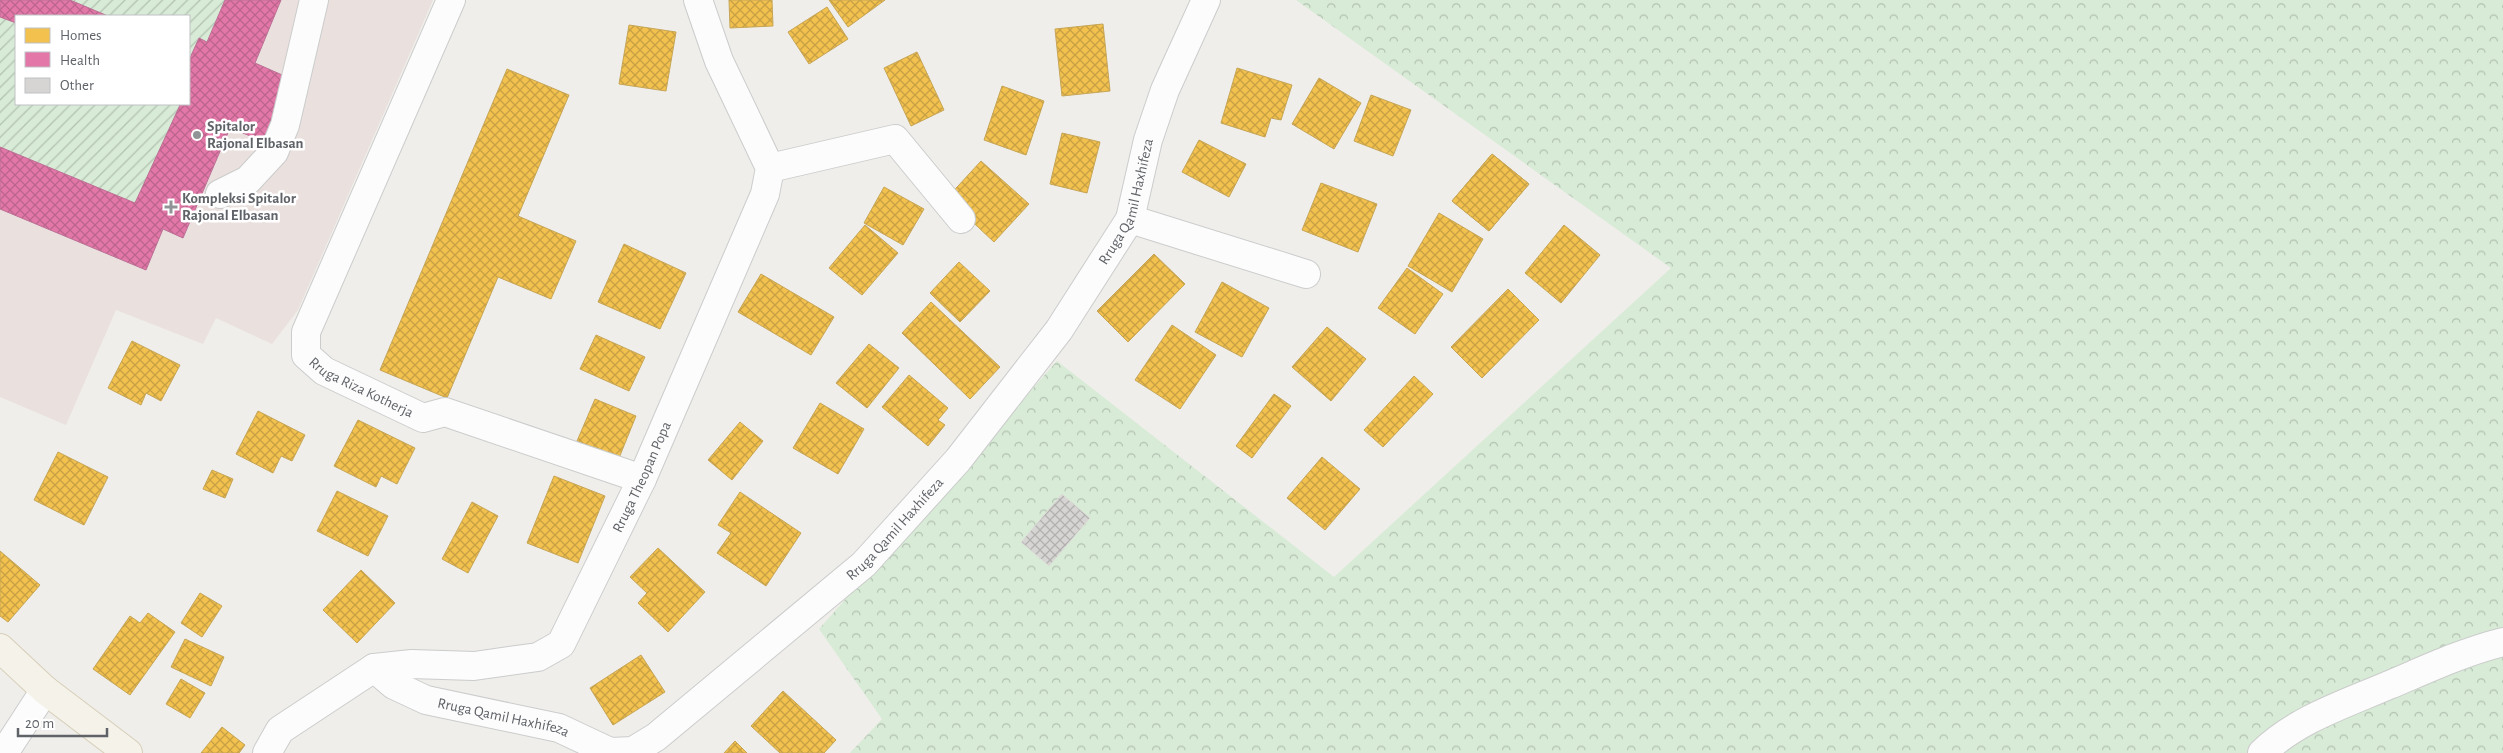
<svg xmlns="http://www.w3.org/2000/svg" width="2503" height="753" font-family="'Alegreya Sans',sans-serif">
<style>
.medical{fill:#eae0de;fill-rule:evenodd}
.forest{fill:url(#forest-crowns)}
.garden{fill:url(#garden-furrows)}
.homes{fill:url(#homes-cross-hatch);stroke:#c6a556}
.health{fill:url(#health-cross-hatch);stroke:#bb7195}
.building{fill:url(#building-cross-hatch);stroke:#deddd9}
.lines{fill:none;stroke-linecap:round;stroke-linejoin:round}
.minor-casing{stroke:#cbcccc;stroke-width:30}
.major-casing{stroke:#d7ceb8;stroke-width:30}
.minor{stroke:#fdfcfc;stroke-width:28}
.major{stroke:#f4f2e9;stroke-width:28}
.poi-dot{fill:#919496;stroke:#fff;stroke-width:2}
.labels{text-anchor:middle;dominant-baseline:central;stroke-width:5;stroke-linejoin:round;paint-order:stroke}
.poi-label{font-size:15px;font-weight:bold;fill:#5f6368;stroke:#fff;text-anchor:start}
.street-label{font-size:15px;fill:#5f6368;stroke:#fff}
</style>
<defs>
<pattern id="forest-crowns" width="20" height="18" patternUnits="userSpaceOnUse" patternTransform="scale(1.25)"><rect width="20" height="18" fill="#d8ebd6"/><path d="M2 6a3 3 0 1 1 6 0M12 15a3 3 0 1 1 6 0" fill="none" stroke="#b2c2b1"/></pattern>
<pattern id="garden-furrows" width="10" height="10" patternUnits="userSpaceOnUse" patternTransform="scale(1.25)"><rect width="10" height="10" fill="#d8ebd6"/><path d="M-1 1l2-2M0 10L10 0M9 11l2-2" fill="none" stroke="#b2c2b1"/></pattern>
<pattern id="homes-cross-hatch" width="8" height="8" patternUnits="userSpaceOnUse" patternTransform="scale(1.25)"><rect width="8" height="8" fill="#f2c14e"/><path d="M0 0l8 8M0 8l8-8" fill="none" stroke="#c7a045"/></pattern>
<pattern id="health-cross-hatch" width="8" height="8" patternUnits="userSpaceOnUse" patternTransform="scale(1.25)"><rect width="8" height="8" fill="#e377a8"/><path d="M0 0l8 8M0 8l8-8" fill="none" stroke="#bb658d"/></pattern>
<pattern id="building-cross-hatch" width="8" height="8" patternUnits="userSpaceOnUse" patternTransform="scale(1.25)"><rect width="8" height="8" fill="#d6d5d3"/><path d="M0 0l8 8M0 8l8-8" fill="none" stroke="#b1b0af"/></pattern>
</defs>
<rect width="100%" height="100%" fill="#efeeea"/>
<path class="medical" d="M 0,0 L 433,0 L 298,310 L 272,344 L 216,318 L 203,344 L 116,310 L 66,425 L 0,397 ZM 16,16 L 189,16 L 189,104 L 16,104 Z"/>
<path class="forest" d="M 1296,0 L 2503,0 L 2503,753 L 850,753 L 882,719 L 819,629 L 1057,361 L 1334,577 L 1671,268 Z"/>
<g class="garden">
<path d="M 70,0 L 225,0 L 207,42 L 198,39 L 189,60 L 189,16 L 108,16 Z"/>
<path d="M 0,17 L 16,23 L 16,104 L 180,105 L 135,203 L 0,147 Z"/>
</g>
<g class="homes">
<path d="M 729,0 L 772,0 L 773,26 L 730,28 Z"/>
<path d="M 829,0 L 885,0 L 848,27 Z"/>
<path d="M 827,7 L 848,39 L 809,64 L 788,32 Z"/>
<path d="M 1103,24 L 1110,91 L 1062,96 L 1055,29 Z"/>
<path d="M 629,25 L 676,32 L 666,91 L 619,84 Z"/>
<path d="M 917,52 L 944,110 L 911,126 L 884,68 Z"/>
<path d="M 1237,68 L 1292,85 L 1281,120 L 1271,118 L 1265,137 L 1221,123 Z"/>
<path d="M 507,69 L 569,95 L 518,216 L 576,241 L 551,299 L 498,277 L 447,398 L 380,370 Z"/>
<path d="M 1319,78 L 1361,103 L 1334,149 L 1292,124 Z"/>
<path d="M 1002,86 L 1044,101 L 1026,155 L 984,140 Z"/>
<path d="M 1371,95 L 1411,110 L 1393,156 L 1354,141 Z"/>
<path d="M 1062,133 L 1100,142 L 1087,193 L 1050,184 Z"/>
<path d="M 1199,140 L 1246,164 L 1229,197 L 1182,172 Z"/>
<path d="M 1492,154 L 1529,184 L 1489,231 L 1452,201 Z"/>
<path d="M 1492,154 L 1529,184 L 1489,231 L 1452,201 Z"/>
<path d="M 981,161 L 1029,204 L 994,242 L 947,198 Z"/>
<path d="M 1321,183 L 1377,204 L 1358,252 L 1302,230 Z"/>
<path d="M 884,187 L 924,209 L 903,245 L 864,223 Z"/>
<path d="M 1439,213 L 1483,239 L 1452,292 L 1408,266 Z"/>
<path d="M 865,225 L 898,253 L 862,295 L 829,268 Z"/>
<path d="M 1564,225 L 1600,255 L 1561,303 L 1525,273 Z"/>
<path d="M 624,244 L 686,273 L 660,329 L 598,302 Z"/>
<path d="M 1154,254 L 1185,284 L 1128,342 L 1097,311 Z"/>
<path d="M 959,262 L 990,291 L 960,322 L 930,293 Z"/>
<path d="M 1407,268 L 1443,294 L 1415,334 L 1378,308 Z"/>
<path d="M 761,274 L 834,317 L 811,355 L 738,312 Z"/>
<path d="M 1222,282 L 1269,308 L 1242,357 L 1195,332 Z"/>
<path d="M 1508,289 L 1539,320 L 1482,378 L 1451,347 Z"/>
<path d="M 931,302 L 1000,367 L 970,399 L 902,333 Z"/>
<path d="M 1172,325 L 1216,355 L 1180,409 L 1135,380 Z"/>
<path d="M 1327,327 L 1366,359 L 1331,401 L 1292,367 Z"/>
<path d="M 596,335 L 645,357 L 629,391 L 580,369 Z"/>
<path d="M 132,341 L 180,365 L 161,401 L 146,393 L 141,405 L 108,388 Z"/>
<path d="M 869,344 L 899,368 L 867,408 L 836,383 Z"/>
<path d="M 909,375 L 948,408 L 938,420 L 945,425 L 928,446 L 882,407 Z"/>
<path d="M 1414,376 L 1433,394 L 1383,447 L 1364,430 Z"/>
<path d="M 1274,394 L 1291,406 L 1252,458 L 1236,446 Z"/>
<path d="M 595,399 L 636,416 L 619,458 L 577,441 Z"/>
<path d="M 820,403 L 864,429 L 838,474 L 793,448 Z"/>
<path d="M 258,411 L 305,435 L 292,461 L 281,456 L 273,473 L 236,454 Z"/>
<path d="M 358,420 L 415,448 L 397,484 L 381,476 L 376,487 L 334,466 Z"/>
<path d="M 740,422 L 763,441 L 732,480 L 708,460 Z"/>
<path d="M 58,452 L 108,477 L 84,525 L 34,500 Z"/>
<path d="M 1322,457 L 1360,489 L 1325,530 L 1287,498 Z"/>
<path d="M 212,470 L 233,479 L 225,498 L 203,489 Z"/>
<path d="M 554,476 L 605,496 L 578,563 L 527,543 Z"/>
<path d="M 337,491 L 388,516 L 368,556 L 317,531 Z"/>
<path d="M 740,492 L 801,533 L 766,586 L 717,553 L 731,533 L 718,525 Z"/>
<path d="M 472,502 L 498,516 L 468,573 L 442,559 Z"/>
<path d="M 658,548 L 705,592 L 668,632 L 638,603 L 647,593 L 630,577 Z"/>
<path d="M 0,551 L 40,585 L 8,622 L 0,616 Z"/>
<path d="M 361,570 L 395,603 L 357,643 L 323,610 Z"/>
<path d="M 200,593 L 222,606 L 202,637 L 181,623 Z"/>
<path d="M 148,613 L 175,632 L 130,695 L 93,669 L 130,616 L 140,623 Z"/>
<path d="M 185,639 L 224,657 L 211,686 L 171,667 Z"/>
<path d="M 641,655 L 665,692 L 613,725 L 590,688 Z"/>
<path d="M 181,679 L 205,693 L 190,718 L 166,704 Z"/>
<path d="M 783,691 L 836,740 L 824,753 L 780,753 L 751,726 Z"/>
<path d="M 222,727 L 245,745 L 239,753 L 201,753 Z"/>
<path d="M 735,741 L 747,753 L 724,753 Z"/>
</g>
<g class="health">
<path d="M 0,0 L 70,0 L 108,16 L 16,16 L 16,23 L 0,17 Z"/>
<path d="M 225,0 L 281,0 L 255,63 L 289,78 L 263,141 L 230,128 L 183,238 L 163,229 L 146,270 L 0,209 L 0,147 L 135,203 L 180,105 L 176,104 L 189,104 L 189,60 L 199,38 L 207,42 Z"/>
</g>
<path class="building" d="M 1062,494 L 1090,518 L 1049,566 L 1021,542 Z"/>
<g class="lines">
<g class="minor-casing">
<g id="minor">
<path id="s1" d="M 451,0 L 306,332 L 306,355 L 324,371 L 423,418 L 445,412 L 642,479"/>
<path d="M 770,168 L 895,139 L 961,219"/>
<path d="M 220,194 L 248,180 L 274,152 L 285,125 L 314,0"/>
<path d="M 1130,219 L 1306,274"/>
<path id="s2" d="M 374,668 L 394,685 L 426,700 L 559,728 L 610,752 L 633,751 L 656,737 L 864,564 L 958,460 L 1059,330 L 1130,219 L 1148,140 L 1165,90 L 1206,0"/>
<path d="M 4,753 L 45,690"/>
<path id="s3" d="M 267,753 L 280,730 L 374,668 L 412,664 L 474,666 L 538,657 L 561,644 L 642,479 L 765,194 L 770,168 L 719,61 L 698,0"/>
<path d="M 2262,753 C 2297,719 2345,704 2389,685 C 2427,669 2463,652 2503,642"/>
</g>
</g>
<g class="major-casing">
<path id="major" d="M 0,648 L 45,690 L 128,753"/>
</g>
<use href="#minor" class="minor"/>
<use href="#major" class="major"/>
</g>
<g class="poi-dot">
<circle cx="197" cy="135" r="5"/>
<path d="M168.5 199.5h5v5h5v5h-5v5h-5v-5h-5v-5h5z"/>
</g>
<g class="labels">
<g class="poi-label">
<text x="207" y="126">Spitalor<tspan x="207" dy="17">Rajonal Elbasan</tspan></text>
<text x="182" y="198">Kompleksi Spitalor<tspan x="182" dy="17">Rajonal Elbasan</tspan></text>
</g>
<g class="street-label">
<text stroke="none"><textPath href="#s2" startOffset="1026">Rruga Qamil Haxhifeza</textPath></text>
<text stroke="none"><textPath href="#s1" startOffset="450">Rruga Riza Kotherja</textPath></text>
<text stroke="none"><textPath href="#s3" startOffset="516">Rruga Theopan Popa</textPath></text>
<text stroke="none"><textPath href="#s2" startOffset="621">Rruga Qamil Haxhifeza</textPath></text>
<text stroke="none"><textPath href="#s2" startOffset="141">Rruga Qamil Haxhifeza</textPath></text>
</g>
</g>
<rect x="15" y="15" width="175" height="90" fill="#ffffff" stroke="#bfc1c3"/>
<rect x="25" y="28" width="25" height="15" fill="#f2c14e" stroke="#bfc1c3"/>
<text x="60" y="40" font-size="15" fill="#5f6368">Homes</text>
<rect x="25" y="52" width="25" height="15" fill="#e377a8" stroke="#bfc1c3"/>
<text x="60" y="65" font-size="15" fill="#5f6368">Health</text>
<rect x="25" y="78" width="25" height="15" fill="#d6d5d3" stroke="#bfc1c3"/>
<text x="60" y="90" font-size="15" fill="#5f6368">Other</text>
<path d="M18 728v8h89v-8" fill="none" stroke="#5f6368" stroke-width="2.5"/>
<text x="25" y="728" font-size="15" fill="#5f6368" stroke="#ffffff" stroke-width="4" paint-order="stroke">20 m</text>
</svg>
